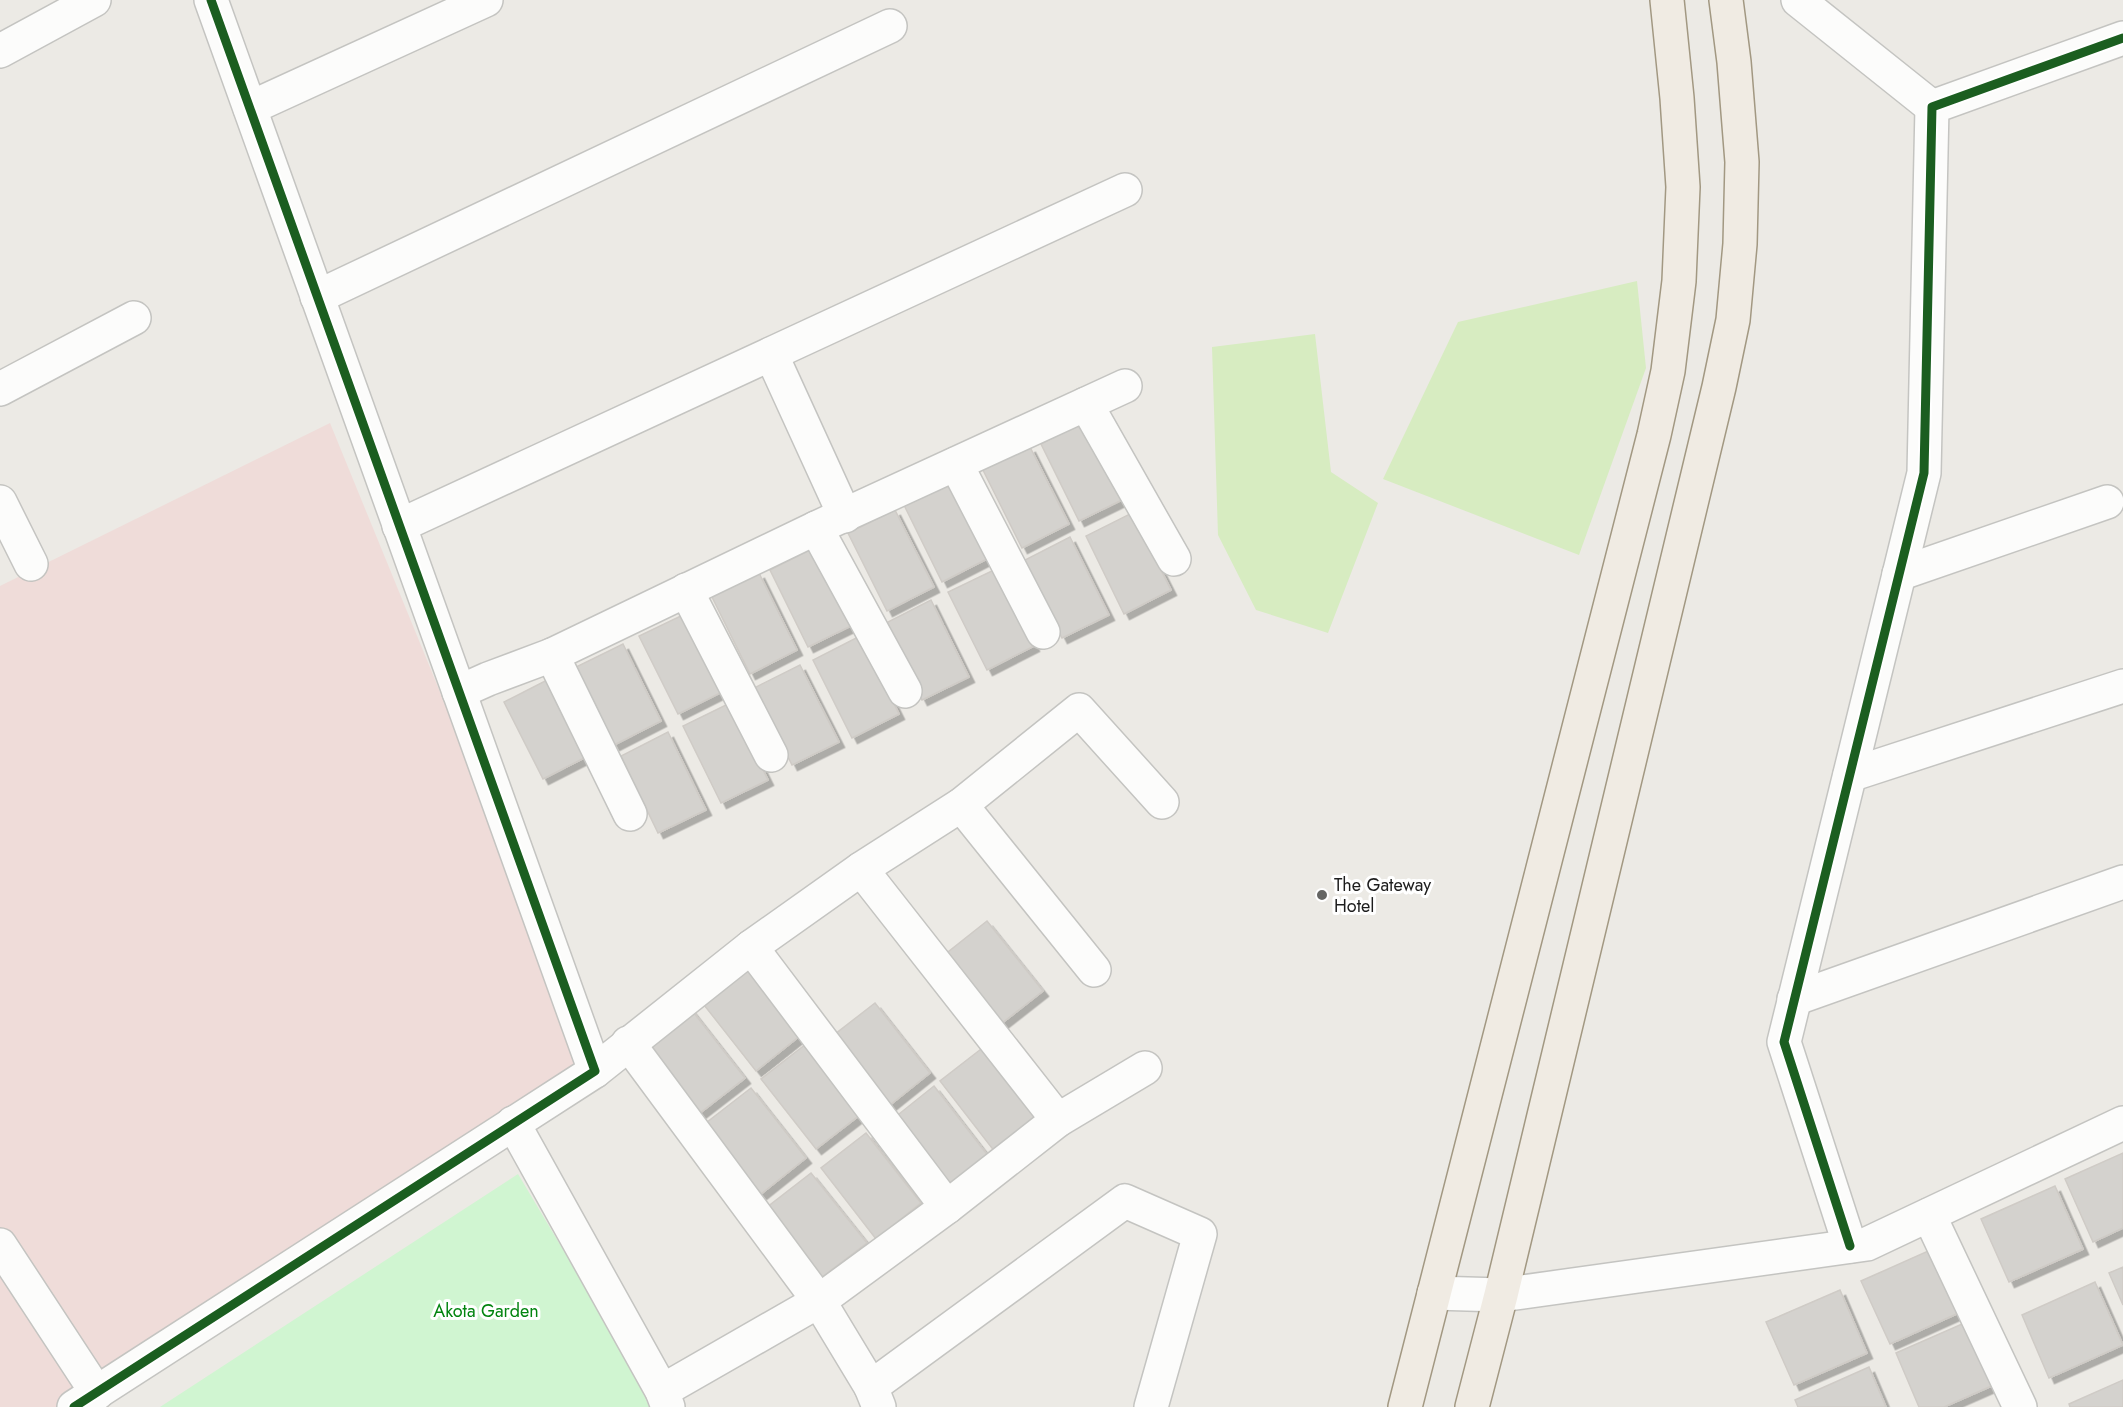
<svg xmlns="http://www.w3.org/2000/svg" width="2123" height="1407" font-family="Jost,sans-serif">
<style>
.commercial{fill:#efdcd9}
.grass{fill:#d7ecc1}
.park{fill:#d0f5d1}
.building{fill:#d4d2ce;stroke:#cfcbc6;stroke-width:1.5;filter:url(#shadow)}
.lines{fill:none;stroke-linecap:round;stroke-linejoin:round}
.minor-casing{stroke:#c4c4c1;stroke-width:36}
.major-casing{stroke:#a29882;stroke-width:36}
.minor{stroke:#fcfcfb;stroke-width:33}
.major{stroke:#f0ebe3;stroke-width:33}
.cycleway-casing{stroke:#fff;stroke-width:13}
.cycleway{stroke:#1b5e20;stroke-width:9}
.poi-dot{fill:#656563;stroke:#fff;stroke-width:2}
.labels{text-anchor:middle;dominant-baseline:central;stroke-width:6;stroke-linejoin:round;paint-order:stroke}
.poi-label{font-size:18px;fill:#1d1d1d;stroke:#fff;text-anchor:start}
.park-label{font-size:18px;fill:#02840f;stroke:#fff}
</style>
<defs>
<filter id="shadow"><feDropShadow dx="5.5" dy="5.5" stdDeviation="0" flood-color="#0004"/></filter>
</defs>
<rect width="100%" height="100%" fill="#eceae5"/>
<path class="commercial" d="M 330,423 L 595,1071 L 66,1407 L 0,1407 L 0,586 Z"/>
<g class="grass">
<path d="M 1637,281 L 1646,368 L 1579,555 L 1383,479 L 1458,322 Z"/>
<path d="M 1315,334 L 1331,472 L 1378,503 L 1328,633 L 1256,610 L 1218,535 L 1212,347 Z"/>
</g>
<path class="park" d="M 518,1174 L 633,1367 L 649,1407 L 160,1407 Z"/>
<g class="building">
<path d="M 1087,420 L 1126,498 L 1079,521 L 1041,444 Z"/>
<path d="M 1030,447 L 1069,524 L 1022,548 L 983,470 Z"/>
<path d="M 951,481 L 989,558 L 942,582 L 904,505 Z"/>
<path d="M 895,510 L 934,587 L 887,611 L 848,533 Z"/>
<path d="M 1132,513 L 1171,590 L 1124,614 L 1086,536 Z"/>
<path d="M 1070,537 L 1109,615 L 1062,638 L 1023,561 Z"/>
<path d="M 817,546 L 855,624 L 808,647 L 770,570 Z"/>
<path d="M 996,569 L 1034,646 L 987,670 L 948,592 Z"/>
<path d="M 759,573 L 797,650 L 750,674 L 712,597 Z"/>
<path d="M 931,600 L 969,677 L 922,700 L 884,624 Z"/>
<path d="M 687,613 L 724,691 L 678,714 L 639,636 Z"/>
<path d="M 860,636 L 899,714 L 852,738 L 813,660 Z"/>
<path d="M 623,644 L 661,721 L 614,745 L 576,667 Z"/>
<path d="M 800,665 L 839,742 L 792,765 L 754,688 Z"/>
<path d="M 551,678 L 590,755 L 543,779 L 504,702 Z"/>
<path d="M 730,703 L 768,780 L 721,803 L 683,726 Z"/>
<path d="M 668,732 L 706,810 L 658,833 L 621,756 Z"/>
<path d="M 987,921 L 1043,991 L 997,1027 L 943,956 Z"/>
<path d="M 746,965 L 801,1035 L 756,1071 L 701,1001 Z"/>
<path d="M 875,1003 L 930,1073 L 885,1109 L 830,1038 Z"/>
<path d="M 690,1008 L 745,1078 L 700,1113 L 645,1043 Z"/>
<path d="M 806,1044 L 861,1114 L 816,1149 L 761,1079 Z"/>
<path d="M 985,1046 L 1040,1116 L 995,1152 L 940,1081 Z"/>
<path d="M 934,1086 L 989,1157 L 944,1192 L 889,1122 Z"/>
<path d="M 751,1088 L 806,1158 L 761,1194 L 706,1123 Z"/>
<path d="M 866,1133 L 921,1203 L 876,1239 L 821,1168 Z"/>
<path d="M 2123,1153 L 2123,1228 L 2093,1242 L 2065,1179 Z"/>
<path d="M 811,1173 L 867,1243 L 821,1278 L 766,1208 Z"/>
<path d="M 2055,1186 L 2083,1249 L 2009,1282 L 1981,1219 Z"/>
<path d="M 1935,1248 L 1963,1311 L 1890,1344 L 1861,1281 Z"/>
<path d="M 2123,1267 L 2123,1305 L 2109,1273 Z"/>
<path d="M 2095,1282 L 2123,1345 L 2049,1378 L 2022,1315 Z"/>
<path d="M 1840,1290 L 1867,1353 L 1794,1385 L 1766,1322 Z"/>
<path d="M 1969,1321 L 1996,1384 L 1944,1407 L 1919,1407 L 1896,1353 Z"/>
<path d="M 1869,1367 L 1886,1407 L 1798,1407 L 1795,1400 Z"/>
<path d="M 2123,1380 L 2123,1407 L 2070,1407 L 2069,1404 Z"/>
</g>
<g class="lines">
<g class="minor-casing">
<g id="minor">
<path d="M 1798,0 L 1932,107"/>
<path d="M 0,51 L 94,0"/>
<path d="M 250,108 L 486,0"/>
<path d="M 317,297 L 890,26"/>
<path d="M 771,354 L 845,516"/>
<path d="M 0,389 L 134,318"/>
<path d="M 1086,404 L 1174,559"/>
<path d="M 956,464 L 1043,632"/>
<path d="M 0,502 L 31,564"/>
<path d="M 399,526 L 1125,190"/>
<path d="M 816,528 L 905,691"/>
<path d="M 1899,574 L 2107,502"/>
<path d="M 686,590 L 771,755"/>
<path d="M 552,655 L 630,814"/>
<path d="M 459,692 L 488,679 L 552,655 L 816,528 L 1125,386"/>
<path d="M 1850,775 L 2123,686"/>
<path d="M 961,805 L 1094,970"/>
<path d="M 861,869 L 1058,1120"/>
<path d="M 751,947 L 947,1207"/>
<path d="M 1794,999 L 2123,882"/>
<path d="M 628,1043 L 819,1301 L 871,1387"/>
<path d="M 595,1071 L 751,947 L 861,869 L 961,805 L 1079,710 L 1162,802"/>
<path d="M 513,1123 L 662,1391 L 668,1407"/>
<path d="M 1929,1215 L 2020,1407"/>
<path d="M 0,1245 L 97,1393"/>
<path d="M 1850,1246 L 1784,1042 L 1924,473 L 1932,107 L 2123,38"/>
<path d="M 1434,1293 L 1501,1295 L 1867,1244 L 2123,1123"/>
<path d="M 662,1391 L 819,1301 L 947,1207 L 1058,1120 L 1145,1068"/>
<path d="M 74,1407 L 595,1071 L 211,0"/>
<path d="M 879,1407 L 871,1387 L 1125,1201 L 1200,1234 L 1151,1407"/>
</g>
</g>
<g class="major-casing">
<g id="major">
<path d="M 1405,1407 L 1654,435 L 1668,371 L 1679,281 L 1683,187 L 1677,98 L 1667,0"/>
<path d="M 1472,1407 L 1501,1295 L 1719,387 L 1733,320 L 1740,244 L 1742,162 L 1734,62 L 1726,0"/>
</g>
</g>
<use href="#minor" class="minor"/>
<use href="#major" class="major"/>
<g class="cycleway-casing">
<g id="cycleway">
<path d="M 1850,1246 L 1784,1042 L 1924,473 L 1932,107 L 2123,38"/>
<path d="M 74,1407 L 595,1071 L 211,0"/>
</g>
</g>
<use href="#cycleway" class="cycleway"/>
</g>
<circle class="poi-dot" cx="1322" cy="895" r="6"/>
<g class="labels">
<g class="poi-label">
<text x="1334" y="885">The Gateway<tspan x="1334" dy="21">Hotel</tspan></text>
</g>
<g class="park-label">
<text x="486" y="1311">Akota Garden</text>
</g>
</g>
</svg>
